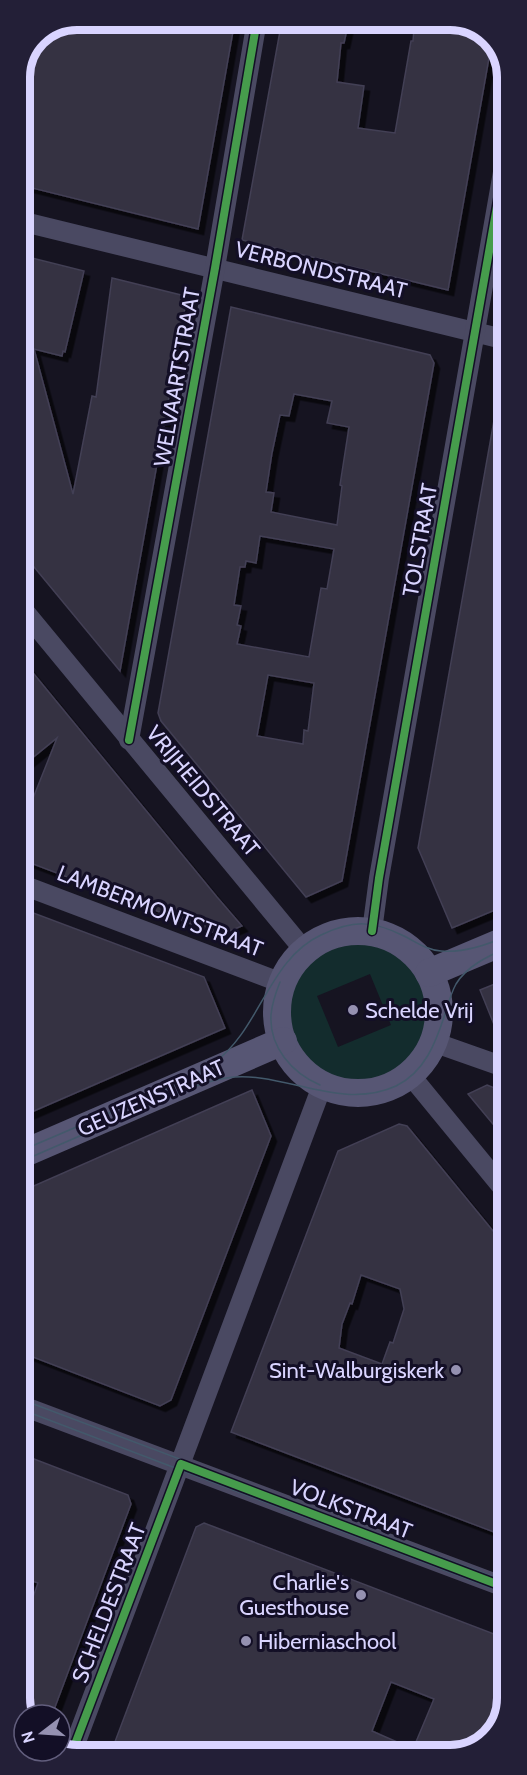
<svg xmlns="http://www.w3.org/2000/svg" width="527" height="1775" font-family="Cabin,sans-serif">
<style>
.green{fill:#132c2d;fill-rule:evenodd}
.building{fill:#343243;stroke:#433f54;stroke-width:1.5;fill-rule:evenodd;filter:url(#shadow)}
.lines{fill:none;stroke-linecap:round;stroke-linejoin:round}
.street{stroke:#4a4962;stroke-width:20}
.secondary{stroke:#575674;stroke-width:28}
.tram{stroke:#43596b;stroke-width:1.5}
.cycleway-casing{stroke:#130f26;stroke-width:11}
.cycleway{stroke:#469c4c;stroke-width:8}
.poi-dot{fill:#9591b1;stroke:#130f26;stroke-width:2}
.labels{text-anchor:middle;dominant-baseline:central;stroke-width:6;stroke-linejoin:round;paint-order:stroke}
.street-label{font-size:22px;fill:#d9d4ff;stroke:#130f26}
.poi-label{font-size:22px;fill:#d9d4ff;stroke:#130f26;text-anchor:start}
.rim{fill:none;stroke:#d9d4ff;stroke-width:8}
</style>
<defs>
<filter id="shadow"><feDropShadow dx="5.5" dy="5.5" stdDeviation="0" flood-color="#0009"/></filter>
</defs>
<rect width="100%" height="100%" fill="#161421"/>
<path class="green" d="M 350,934 C 459,935 455,1079 364,1085 C 270,1092 245,955 350,934 ZM 370,974 L 391,1025 L 338,1047 L 317,996 Z"/>
<g class="building">
<path d="M 77,20 L 235,20 L 198,229 L 20,185 L 20,73 L 36,36 Z"/>
<path d="M 282,20 L 349,20 L 344,43 L 341,43 L 337,82 L 364,86 L 358,128 L 395,133 L 411,41 L 413,41 L 414,29 L 421,31 L 422,20 L 457,20 L 488,34 L 492,41 L 448,290 L 242,240 Z"/>
<path d="M 20,255 L 84,271 L 65,352 L 63,351 L 62,356 L 34,349 L 73,494 L 92,396 L 96,397 L 112,278 L 181,295 L 186,302 L 120,671 L 20,550 Z"/>
<path d="M 231,307 L 430,355 L 434,363 L 342,881 L 306,897 L 161,721 L 158,713 ZM 294,394 L 332,401 L 327,423 L 349,427 L 340,485 L 342,486 L 337,525 L 271,512 L 274,493 L 266,492 L 272,453 L 280,415 L 289,416 ZM 260,536 L 334,549 L 327,589 L 321,588 L 309,657 L 237,644 L 241,626 L 237,625 L 241,606 L 234,605 L 240,567 L 245,567 L 246,561 L 256,563 ZM 268,675 L 314,683 L 308,731 L 304,730 L 303,744 L 257,736 Z"/>
<path d="M 496,409 L 507,410 L 507,905 L 452,928 L 418,848 Z"/>
<path d="M 20,657 L 217,897 L 242,926 L 220,935 L 20,859 L 20,831 L 57,738 L 20,768 Z"/>
<path d="M 20,908 L 204,977 L 225,1028 L 20,1117 Z"/>
<path d="M 507,979 L 507,1054 L 506,1054 L 480,990 Z"/>
<path d="M 487,1085 L 507,1093 L 507,1141 L 468,1094 Z"/>
<path d="M 252,1090 L 271,1136 L 171,1400 L 160,1406 L 20,1352 L 20,1192 Z"/>
<path d="M 399,1124 L 407,1126 L 507,1248 L 507,1537 L 231,1432 L 338,1151 ZM 361,1275 L 400,1289 L 404,1309 L 393,1343 L 390,1342 L 382,1364 L 339,1348 L 342,1324 L 350,1303 L 352,1304 Z"/>
<path d="M 21,1454 L 128,1495 L 131,1504 L 52,1715 L 24,1715 L 21,1710 L 21,1631 L 38,1583 L 21,1577 Z"/>
<path d="M 204,1523 L 507,1639 L 507,1699 L 494,1736 L 462,1754 L 110,1755 L 196,1527 ZM 391,1682 L 434,1699 L 413,1749 L 372,1731 Z"/>
</g>
<g class="lines">
<g class="street">
<path d="M 20,221 L 507,340"/>
<path d="M 20,606 L 304,950"/>
<path d="M 129,740 L 215,268 L 257,20"/>
<path d="M 20,884 L 282,983"/>
<path d="M 372,931 L 379,878 L 506,155"/>
<path d="M 433,1042 L 507,1068"/>
<path d="M 411,1076 L 507,1193"/>
<path d="M 20,1405 L 507,1588"/>
<path d="M 71,1755 L 322,1086"/>
</g>
<g class="secondary">
<circle cx="358" cy="1012" r="81"/>
<path d="M 429,973 L 507,940"/>
<path d="M 20,1155 L 283,1041"/>
</g>
<g class="tram">
<path d="M 280,982 C 276,992 272,1003 271,1015 C 269,1047 292,1073 320,1085"/>
<path d="M 20,1151 C 61,1134 101,1116 142,1099 C 166,1088 193,1079 215,1062 C 260,1029 269,959 321,935 C 353,920 372,920 404,936 C 416,942 427,950 441,951 C 463,953 487,945 507,936"/>
<path d="M 20,1162 C 61,1144 101,1127 141,1109 C 168,1097 197,1083 226,1078 C 281,1069 339,1112 396,1086 C 425,1072 436,1042 445,1014 C 448,1004 451,993 456,984 C 467,966 488,956 507,948"/>
<path d="M 20,1399 L 507,1582"/>
<path d="M 20,1409 L 507,1594"/>
</g>
<g class="cycleway-casing">
<g id="cycleway">
<path d="M 129,740 L 215,268 L 257,20"/>
<path d="M 372,931 L 379,878 L 506,155"/>
<path d="M 71,1755 L 181,1464 L 507,1588"/>
</g>
</g>
<use href="#cycleway" class="cycleway"/>
</g>
<g class="poi-dot">
<circle cx="353" cy="1010" r="6"/>
<circle cx="456" cy="1370" r="6"/>
<circle cx="361" cy="1595" r="6"/>
<circle cx="246" cy="1641" r="6"/>
</g>
<g class="labels">
<g class="street-label">
<text transform="translate(321 270) rotate(14)">VERBONDSTRAAT</text>
<text transform="translate(177 377) rotate(-80)">WELVAARTSTRAAT</text>
<text transform="translate(420 540) rotate(-80)">TOLSTRAAT</text>
<text transform="translate(203 791) rotate(50)">VRIJHEIDSTRAAT</text>
<text transform="translate(160 911) rotate(21)">LAMBERMONTSTRAAT</text>
<text transform="translate(151 1098) rotate(-24)">GEUZENSTRAAT</text>
<text transform="translate(351 1509) rotate(21)">VOLKSTRAAT</text>
<text transform="translate(109 1603) rotate(-69)">SCHELDESTRAAT</text>
</g>
<g class="poi-label">
<text x="365" y="1010">Schelde Vrij</text>
<text x="444" y="1370" text-anchor="end">Sint-Walburgiskerk</text>
<text x="349" y="1582" text-anchor="end">Charlie's<tspan x="349" dy="25">Guesthouse</tspan></text>
<text x="258" y="1641">Hiberniaschool</text>
</g>
</g>
<path d="M0 0H527V1775H0ZM77 30H450A47 47 0 0 1 497 77V1698A47 47 0 0 1 450 1745H77A47 47 0 0 1 30 1698V77A47 47 0 0 1 77 30Z" fill="#231f37" fill-rule="evenodd"/>
<path class="rim" d="M77 30H450A47 47 0 0 1 497 77V1698A47 47 0 0 1 450 1745H77A47 47 0 0 1 30 1698V77A47 47 0 0 1 77 30Z"/>
<g transform="translate(42 1733) rotate(253)"><circle r="28" fill="#130f26" stroke="#625e7d" stroke-width="1.5"/>
<path d="M0-4.5L10 22L0 15L-10 22Z" fill="#9591b1"/>
<text y="-9" font-size="16" font-weight="bold" text-anchor="middle" fill="#d9d4ff">N</text>
</g>
</svg>
